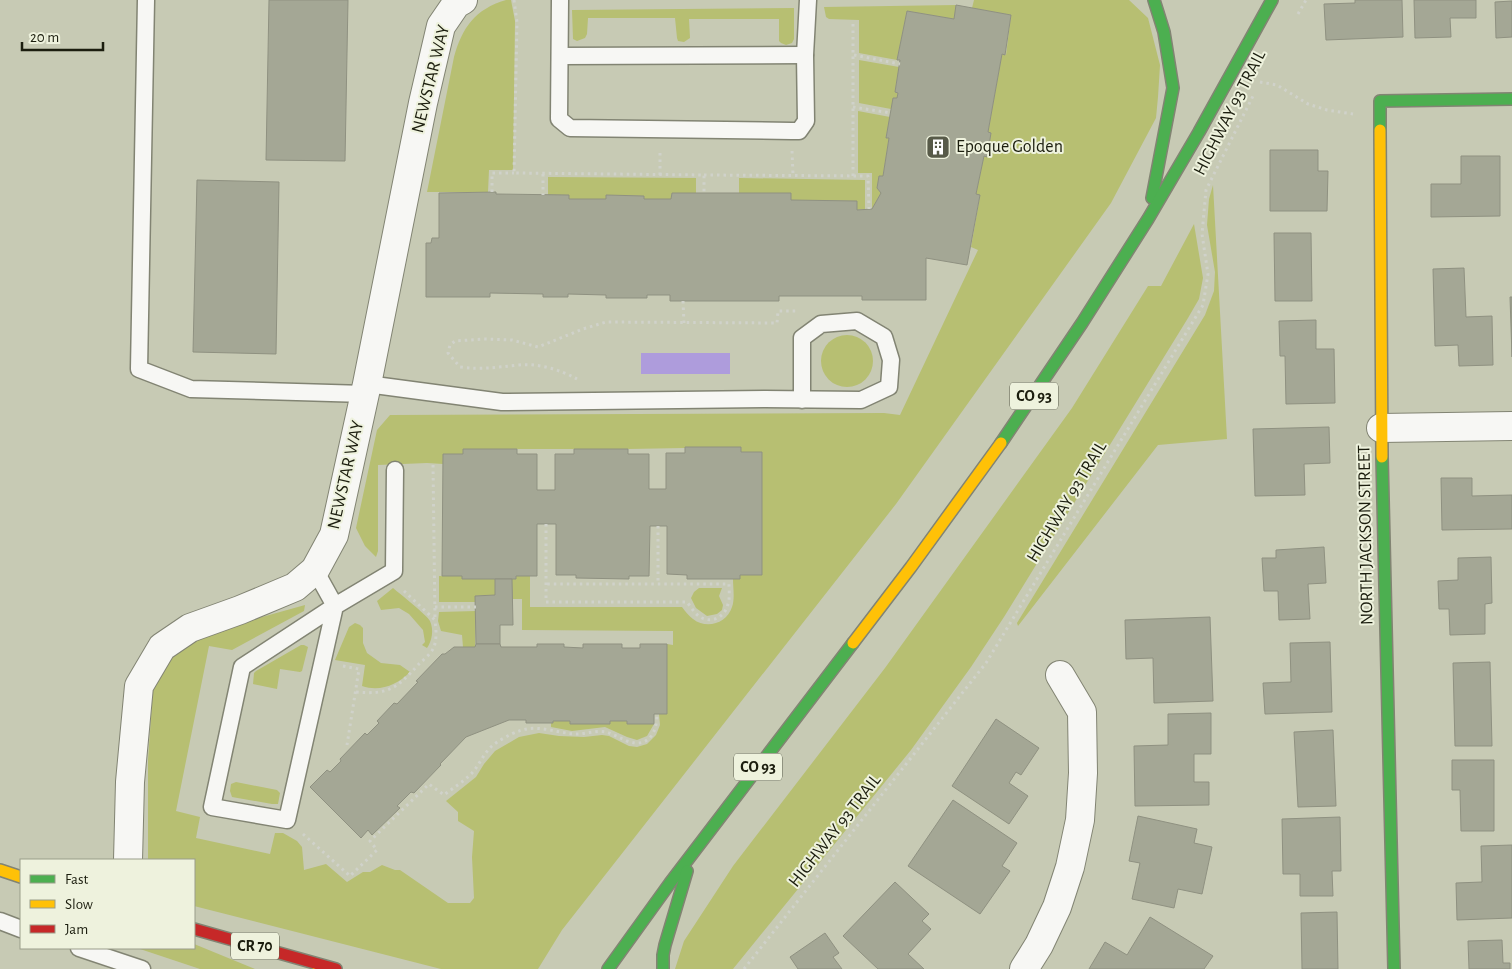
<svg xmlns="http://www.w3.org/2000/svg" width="1512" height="969" font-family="'Alegreya Sans',sans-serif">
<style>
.green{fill:#b7bf72}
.water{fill:#ae9cdc}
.building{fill:#a4a795;stroke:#8f9181}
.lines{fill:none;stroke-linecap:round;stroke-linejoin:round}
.lane-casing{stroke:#828473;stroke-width:19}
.street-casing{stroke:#828473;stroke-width:30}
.fast-casing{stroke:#828473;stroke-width:14}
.slow-casing{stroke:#828473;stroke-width:14}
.jam-casing{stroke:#828473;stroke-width:14}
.path{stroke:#d0d2ca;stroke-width:3;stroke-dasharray:2.5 4;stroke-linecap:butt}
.lane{stroke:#f7f7f4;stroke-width:16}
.street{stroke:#f7f7f4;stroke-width:28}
.fast{stroke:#4caf50;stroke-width:11}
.slow{stroke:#ffc107;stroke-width:11}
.jam{stroke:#c62828;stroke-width:11}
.labels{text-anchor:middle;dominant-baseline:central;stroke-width:4;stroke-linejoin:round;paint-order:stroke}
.shield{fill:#eef2dd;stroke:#5a5d4c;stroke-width:1}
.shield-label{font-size:16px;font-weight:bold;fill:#1b1d0e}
.street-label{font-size:18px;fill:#1b1d0e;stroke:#eef2dd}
.poi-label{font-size:18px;fill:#1b1d0e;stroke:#eef2dd;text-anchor:start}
</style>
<rect width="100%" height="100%" fill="#c7cab4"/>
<g class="green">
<path d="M 506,0 L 511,0 L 515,21 L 513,170 L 489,170 L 488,192 L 427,192 L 454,57 C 462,28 475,9 506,0 Z"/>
<path d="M 974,0 L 1129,0 L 1148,18 L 1160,65 L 1158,97 L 1156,118 L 1111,203 L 896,504 L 562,930 L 538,969 L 441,969 L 194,906 L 194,860 L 148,860 L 148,760 L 153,689 L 167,665 L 177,650 L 194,636 L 305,605 L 304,611 L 232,650 L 209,646 L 176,811 L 200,817 L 196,838 L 270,854 L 275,833 L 283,833 L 297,841 L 302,847 L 304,870 L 326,864 L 347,882 L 363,872 L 370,872 L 382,865 L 395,870 L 400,870 L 448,903 L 470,903 L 474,898 L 472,857 L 474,831 L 458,821 L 458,812 L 446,801 L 476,777 L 484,764 L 495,751 L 519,737 L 539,733 L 559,736 L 584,737 L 602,735 L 609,736 L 629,746 L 637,747 L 647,744 L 656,735 L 660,725 L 659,714 L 667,714 L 667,644 L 673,645 L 673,631 L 522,630 L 522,599 L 512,599 L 512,579 L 516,579 L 516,576 L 530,576 L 530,607 L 682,607 C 685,611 689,616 693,619 C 707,630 727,623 732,607 C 735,599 733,587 733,579 L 740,575 L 762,575 L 762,452 L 741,452 L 741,447 L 628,449 L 464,449 L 463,454 L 443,454 L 443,464 L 427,463 L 378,465 L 378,551 L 376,557 L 365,546 L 356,528 L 377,430 L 390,415 L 884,413 L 900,415 L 978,250 L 971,247 L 980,196 L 976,194 L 984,156 L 987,156 L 991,133 L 988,132 L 1002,54 L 1006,55 L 1011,15 L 972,8 Z"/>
<path d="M 956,5 L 954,19 L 907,11 L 897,60 L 859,53 L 859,20 L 829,19 L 826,17 L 824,7 Z"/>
<path d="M 794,8 L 794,39 L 792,43 L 786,45 L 781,43 L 779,41 L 779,19 L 689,19 L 690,38 L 684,42 L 678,41 L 677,38 L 675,18 L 588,18 L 587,34 L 585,38 L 577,41 L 573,39 L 572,10 Z"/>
<path d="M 859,60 L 899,67 L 895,92 L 898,93 L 897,98 L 891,109 L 859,103 Z"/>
<path d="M 858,111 L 890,117 L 886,137 L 889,138 L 883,176 L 879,176 L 877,188 L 881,193 L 872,209 L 872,173 L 858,173 Z"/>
<path d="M 548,177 L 696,178 L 696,193 L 672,193 L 671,199 L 644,199 L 643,196 L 607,195 L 606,199 L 569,199 L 569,195 L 548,195 Z"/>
<path d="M 739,178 L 865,180 L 865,209 L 857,210 L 857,201 L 791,200 L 739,193 Z"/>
<path d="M 1213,185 L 1227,439 L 1158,445 L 1018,626 L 1017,623 L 1205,315 L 1214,291 L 1215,272 L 1207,225 L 1209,199 Z"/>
<path d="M 1194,224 L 1203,278 L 1199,299 L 1188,318 L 1004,617 L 971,667 L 911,750 L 733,969 L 675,969 L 684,941 L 733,866 L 885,668 L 1072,408 L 1148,286 L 1161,286 Z"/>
<circle cx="847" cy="361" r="26"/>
<path d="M 439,576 L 462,576 L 463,579 L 495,579 L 495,595 L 476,596 L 475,602 L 439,602 Z"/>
<path d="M 393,588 C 400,594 427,615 430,621 C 434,630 432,641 427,648 L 422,645 L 425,642 L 423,630 L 409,614 L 399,608 L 381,610 L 377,601 Z"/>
<path d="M 699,588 L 722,588 L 719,596 L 723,605 L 722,610 L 717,614 L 707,616 L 696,608 L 691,598 L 694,592 Z"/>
<path d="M 476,611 L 475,647 L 463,647 L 462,635 L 441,631 L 438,621 L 439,612 Z"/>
<path d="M 355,623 L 360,625 L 363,628 L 363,643 L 367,653 L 381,663 L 400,665 L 410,672 C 397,685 380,692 362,686 L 365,665 L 335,660 L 349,627 Z"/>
<path d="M 301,645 L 304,645 L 308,647 L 302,671 L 300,672 L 280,669 L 277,689 L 253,684 L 254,673 L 256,671 Z"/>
<path d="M 553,721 L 570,721 L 571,724 L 609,724 L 610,721 L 627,721 L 627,724 L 654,724 L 647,736 L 637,740 L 627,737 L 605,727 L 572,731 L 551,727 L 551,723 L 553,723 Z"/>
<path d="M 236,782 L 277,790 L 280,793 L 278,804 L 272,804 L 232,797 L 230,791 L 231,784 Z"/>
<path d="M 194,944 L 199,946 L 255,969 L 200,969 L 137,948 L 194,948 Z"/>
</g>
<rect class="water" x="641" y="353" width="89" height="21"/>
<g class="building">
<path d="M 269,0 L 348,0 L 345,161 L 266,160 Z"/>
<path d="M 1355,0 L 1402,0 L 1403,37 L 1326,40 L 1324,4 L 1355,3 Z"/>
<path d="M 1414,0 L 1476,0 L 1476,18 L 1450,18 L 1451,37 L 1415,38 Z"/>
<path d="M 1512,1 L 1512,37 L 1496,38 L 1495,2 Z"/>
<path d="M 956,5 L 1011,15 L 1005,55 L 1002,54 L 988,132 L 991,133 L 987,157 L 984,156 L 976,194 L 980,195 L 967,265 L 926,258 L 926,300 L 862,300 L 862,296 L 779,296 L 779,301 L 670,301 L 670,295 L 647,295 L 647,298 L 606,298 L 606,295 L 568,294 L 568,297 L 543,297 L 543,294 L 490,293 L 490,297 L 426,297 L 426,243 L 431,243 L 432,238 L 439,238 L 439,193 L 496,192 L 496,194 L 569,195 L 569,199 L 606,199 L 606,195 L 644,196 L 644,199 L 671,199 L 672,193 L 791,193 L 791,200 L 857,201 L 857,210 L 872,209 L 881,193 L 877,188 L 879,176 L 883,176 L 889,138 L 886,138 L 893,98 L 897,98 L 898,93 L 895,92 L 900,60 L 897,60 L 907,11 L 954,19 Z"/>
<path d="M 1270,150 L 1318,150 L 1318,171 L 1328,171 L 1327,211 L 1270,211 Z"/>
<path d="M 1461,156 L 1500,156 L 1500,216 L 1431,217 L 1431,184 L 1461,184 Z"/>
<path d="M 197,180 L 279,182 L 276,354 L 193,352 Z"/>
<path d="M 1274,233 L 1311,233 L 1312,301 L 1275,301 Z"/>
<path d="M 1464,268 L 1466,317 L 1492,316 L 1493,365 L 1459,366 L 1458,345 L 1435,346 L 1433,269 Z"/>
<path d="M 1510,297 L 1512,297 L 1512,357 Z"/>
<path d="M 1316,320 L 1316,349 L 1334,349 L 1335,403 L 1286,404 L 1285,356 L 1280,356 L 1279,321 Z"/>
<path d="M 1329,427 L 1330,463 L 1304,464 L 1305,495 L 1255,496 L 1253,429 Z"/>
<path d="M 685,447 L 741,447 L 741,452 L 762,452 L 762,575 L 740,575 L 740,579 L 687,579 L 687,575 L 667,574 L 667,526 L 650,526 L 649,576 L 629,576 L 629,579 L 576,578 L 576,575 L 556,575 L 556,524 L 537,524 L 537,576 L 516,576 L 516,579 L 462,579 L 462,576 L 442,576 L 443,454 L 463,454 L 463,449 L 517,449 L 517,454 L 537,454 L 537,490 L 555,490 L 555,454 L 574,454 L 574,449 L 628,449 L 628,454 L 649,454 L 649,489 L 666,489 L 666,453 L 685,453 Z"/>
<path d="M 1441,478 L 1472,478 L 1472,496 L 1512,495 L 1512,529 L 1442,530 Z"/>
<path d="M 1324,547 L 1326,583 L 1308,584 L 1310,619 L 1279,620 L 1278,591 L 1264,591 L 1262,558 L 1276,558 L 1276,550 Z"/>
<path d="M 1491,557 L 1492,603 L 1485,604 L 1485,634 L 1450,635 L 1449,609 L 1439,609 L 1438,581 L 1458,580 L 1458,558 Z"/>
<path d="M 495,579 L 512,579 L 513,625 L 500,625 L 500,644 L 476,644 L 475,596 L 495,595 Z"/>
<path d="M 1210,617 L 1213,701 L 1154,703 L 1153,658 L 1126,659 L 1125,620 Z"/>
<path d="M 1330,642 L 1332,712 L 1265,714 L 1263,683 L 1291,682 L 1290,643 Z"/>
<path d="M 476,644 L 500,644 L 501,647 L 537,647 L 537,644 L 564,644 L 564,647 L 583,648 L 583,644 L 622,644 L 622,648 L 640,648 L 640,644 L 667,644 L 667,714 L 654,714 L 654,724 L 627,724 L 627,721 L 610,721 L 610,724 L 570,724 L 570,721 L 553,721 L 553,723 L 526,723 L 526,720 L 509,720 L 466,737 L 440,764 L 441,765 L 414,793 L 411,792 L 397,806 L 400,808 L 372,835 L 368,830 L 361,838 L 310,787 L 327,770 L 330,772 L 341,761 L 340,759 L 365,733 L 367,735 L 379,723 L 377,721 L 394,703 L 397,704 L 418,682 L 416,681 L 442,654 L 445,654 L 454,647 L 475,647 Z"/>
<path d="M 1490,662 L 1492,746 L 1455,746 L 1453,663 Z"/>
<path d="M 1211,713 L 1211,754 L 1194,754 L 1194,782 L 1209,782 L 1209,805 L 1135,806 L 1134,746 L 1168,745 L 1168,714 Z"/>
<path d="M 996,719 L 1039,748 L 1021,775 L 1016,772 L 1009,783 L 1028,796 L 1009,824 L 952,786 Z"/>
<path d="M 1333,730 L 1336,806 L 1298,807 L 1294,732 Z"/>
<path d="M 1452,760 L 1494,760 L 1494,831 L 1461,831 L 1460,790 L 1452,790 Z"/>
<path d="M 953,800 L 1017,843 L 1002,866 L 1010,871 L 980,914 L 908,866 Z"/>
<path d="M 1138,816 L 1197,829 L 1194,843 L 1212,847 L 1202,894 L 1178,889 L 1174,908 L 1132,899 L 1140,863 L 1129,861 Z"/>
<path d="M 1340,817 L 1341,871 L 1332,871 L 1333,896 L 1300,896 L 1300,874 L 1283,874 L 1282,819 Z"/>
<path d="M 1512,845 L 1512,918 L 1457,920 L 1456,883 L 1482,882 L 1481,846 Z"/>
<path d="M 895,882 L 929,914 L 922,921 L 931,929 L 908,954 L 924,969 L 878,969 L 843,936 Z"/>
<path d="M 1337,912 L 1338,969 L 1302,969 L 1301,913 Z"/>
<path d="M 1150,917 L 1213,956 L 1204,969 L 1089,969 L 1105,942 L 1127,955 Z"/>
<path d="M 825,933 L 839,953 L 833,957 L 842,969 L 798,969 L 790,957 Z"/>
<path d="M 1502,940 L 1503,963 L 1510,963 L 1510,969 L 1469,969 L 1468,941 Z"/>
</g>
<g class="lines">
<g class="lane-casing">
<g id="lane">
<path d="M 146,0 L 139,369 L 191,389 L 365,394"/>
<path d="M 560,0 L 559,119 L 570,128 L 792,131 L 799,131 L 806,121 L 805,55 L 808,0"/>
<path d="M 560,56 L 805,55"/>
<path d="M 367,384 L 502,402 L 765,399 L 861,400 L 889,387 L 891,360 L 884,337 L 857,321 L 821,324 L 802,338 L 802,400"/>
<path d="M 315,570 L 335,606 L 287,820 L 212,807 L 242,667 L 335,606 L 394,571 L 395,470"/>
<path d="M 0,921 L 21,929"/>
<path d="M 79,948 L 142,969"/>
</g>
</g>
<g class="street-casing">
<g id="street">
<path d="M 1381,428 L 1512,426"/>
<path d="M 128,860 L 130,782 L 139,686 L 162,647 L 190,628 L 240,610 L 295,587 L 315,570 L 334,535 L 367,384 L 423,103 L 441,26 L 456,4 L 463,0"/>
<path d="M 1024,969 L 1039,945 L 1057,907 L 1070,867 L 1080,820 L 1083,773 L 1082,712 L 1060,675"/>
</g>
</g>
<g class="fast-casing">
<g id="fast">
<path d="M 1380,130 L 1380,101 L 1512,99"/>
<path d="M 1152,198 L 1173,88 L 1164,32 L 1154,0"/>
<path d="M 1001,443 L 1082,323 L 1148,219 L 1199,132 L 1272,0"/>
<path d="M 1382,457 L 1394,969"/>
<path d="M 608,969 L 670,883 L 853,643"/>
<path d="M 663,969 L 663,955 L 665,945 L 687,871"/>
</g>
</g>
<g class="slow-casing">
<g id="slow">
<path d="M 1380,130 L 1382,457"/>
<path d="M 853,643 L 911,567 L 1001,443"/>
<path d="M 0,870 L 21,877"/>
<path d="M 316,964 L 324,969"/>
</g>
</g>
<g class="jam-casing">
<path id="jam" d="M 194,929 L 336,969"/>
</g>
<g class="path">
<path d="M 514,0 L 517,22 L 514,173 L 704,175 L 704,193"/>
<path d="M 1298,14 L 1306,0"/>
<path d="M 854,55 L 900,64"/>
<path d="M 1260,82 L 1277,85 L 1308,104 L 1327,110 L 1353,114"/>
<path d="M 853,107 L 891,113"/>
<path d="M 792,151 L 793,175"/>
<path d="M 543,174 L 543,195"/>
<path d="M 660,175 L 660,150"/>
<path d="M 704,175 L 868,176 L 869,209"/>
<path d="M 853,176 L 853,22"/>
<path d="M 492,192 L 492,173 L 514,173"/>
<path d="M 683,301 L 684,323"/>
<path d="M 577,379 C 561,370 538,363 519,365 C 497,367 483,370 460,367 L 448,353 L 450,345 L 455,341 L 484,339 L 512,340 L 538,347 L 583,329 L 606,322 L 777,323 L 778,311 L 799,311"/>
<path d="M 546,524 L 546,602 L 687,602 C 691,607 695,614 700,617 C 712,624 725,617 728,604 C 730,598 729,590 729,584 L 546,584"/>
<path d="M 658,526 L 658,584"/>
<path d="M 404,591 L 435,620 L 433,464"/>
<path d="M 435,607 L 476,607"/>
<path d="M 343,666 L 359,669 L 347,745"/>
<path d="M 356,692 C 389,695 397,688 418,665 C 423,660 431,654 434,647 C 437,638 436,629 435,620"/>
<path d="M 303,834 L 350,876 L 377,850 L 370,841 L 429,784 L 444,795 C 453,788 463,782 471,774 C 479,766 483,754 492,746 C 496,742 512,733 519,731 C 537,724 557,733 575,734 C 586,734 596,730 606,732 C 613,734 620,738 627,741 C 649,749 657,732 657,714"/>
<path d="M 744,969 L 986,663 L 1203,305 L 1208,274 L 1202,234 L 1206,190 L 1253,96"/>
</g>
<use href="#lane" class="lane"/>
<use href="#street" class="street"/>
<use href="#fast" class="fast"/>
<use href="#slow" class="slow"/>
<use href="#jam" class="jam"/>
</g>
<defs>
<g id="building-square" transform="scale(1.25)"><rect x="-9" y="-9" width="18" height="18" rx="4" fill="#575a48" stroke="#eef2dd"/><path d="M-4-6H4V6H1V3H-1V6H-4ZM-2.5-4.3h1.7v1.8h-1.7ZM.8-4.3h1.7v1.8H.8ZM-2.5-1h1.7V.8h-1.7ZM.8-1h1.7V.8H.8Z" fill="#fff"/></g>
</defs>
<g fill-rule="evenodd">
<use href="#building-square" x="938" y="147"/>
</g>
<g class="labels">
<g class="shield">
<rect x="1010" y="382.5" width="48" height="27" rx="4"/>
<rect x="734" y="753.5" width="48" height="27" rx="4"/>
<rect x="231" y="932.5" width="48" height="27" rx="4"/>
</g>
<g class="shield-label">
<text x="1034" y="396">CO 93</text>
<text x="758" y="767">CO 93</text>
<text x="255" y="946">CR 70</text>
</g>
<g class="street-label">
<text transform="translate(431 79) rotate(-76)">NEWSTAR WAY</text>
<text transform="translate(1230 113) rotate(-63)">HIGHWAY 93 TRAIL</text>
<text transform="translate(346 475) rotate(-77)">NEWSTAR WAY</text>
<text transform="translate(1067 502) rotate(-59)">HIGHWAY 93 TRAIL</text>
<text transform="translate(1366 535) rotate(-91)">NORTH JACKSON STREET</text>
<text transform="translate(835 831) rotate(-52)">HIGHWAY 93 TRAIL</text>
</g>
<g class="poi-label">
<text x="956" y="147">Epoque Golden</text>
</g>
</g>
<rect x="20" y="859" width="175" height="90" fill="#eef2dd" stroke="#9a9d8a"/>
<rect x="30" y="875" width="25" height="8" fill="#4caf50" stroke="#9a9d8a"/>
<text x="65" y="884" font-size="15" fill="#1b1d0e">Fast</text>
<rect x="30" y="900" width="25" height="8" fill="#ffc107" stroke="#9a9d8a"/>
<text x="65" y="909" font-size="15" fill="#1b1d0e">Slow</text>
<rect x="30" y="925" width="25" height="8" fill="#c62828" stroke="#9a9d8a"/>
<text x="65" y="934" font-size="15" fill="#1b1d0e">Jam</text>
<path d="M22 42v8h81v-8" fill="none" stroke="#1b1d0e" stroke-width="2.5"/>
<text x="30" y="42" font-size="15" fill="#1b1d0e" stroke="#eef2dd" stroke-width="4" paint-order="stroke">20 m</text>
</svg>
